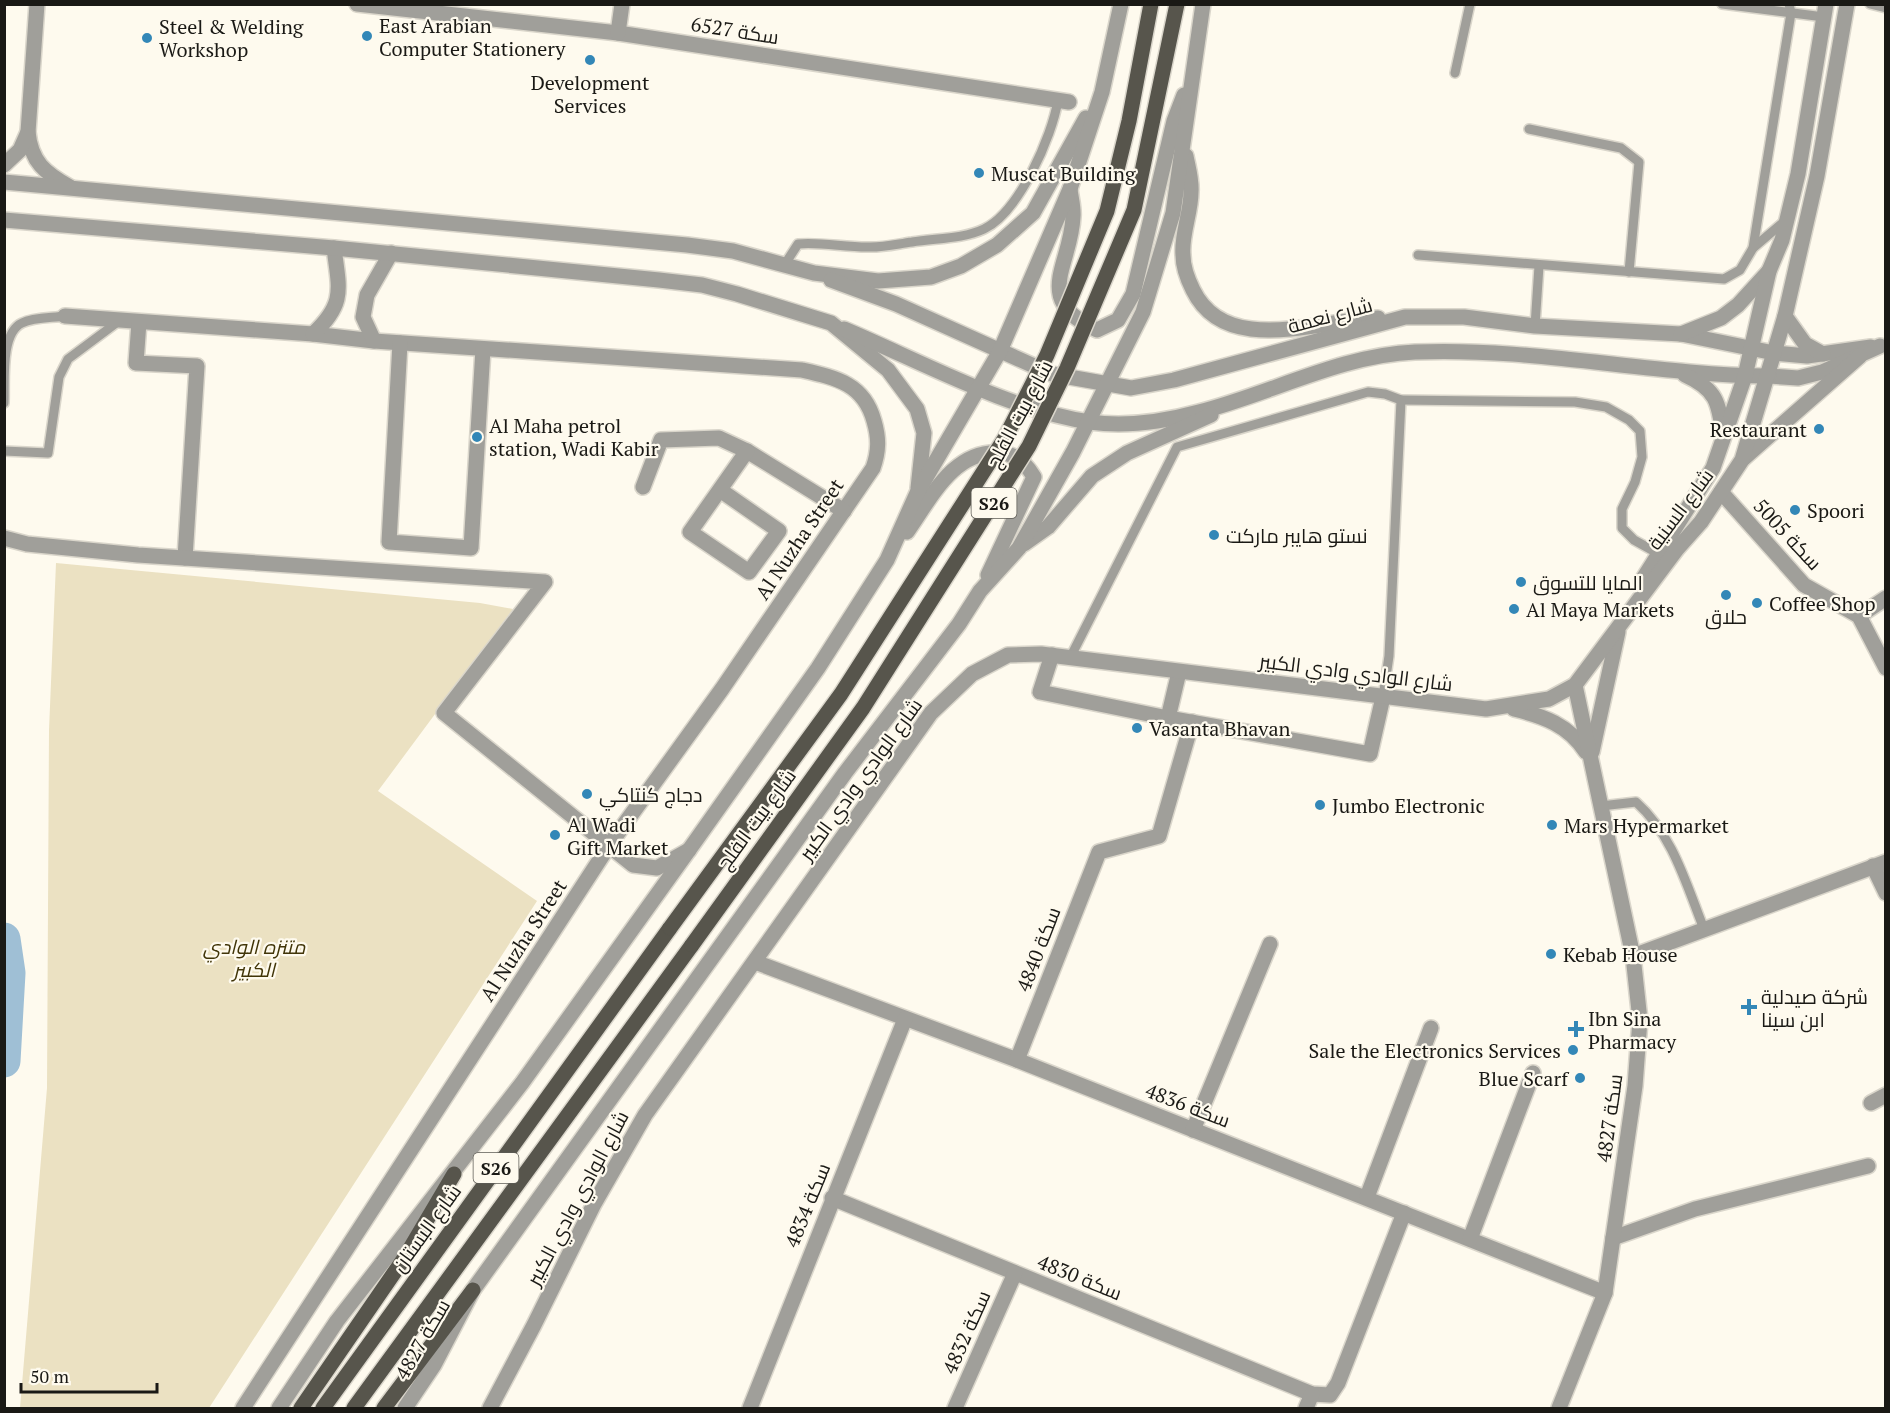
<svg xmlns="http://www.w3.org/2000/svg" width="1890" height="1413" font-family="'PT Serif',Cairo,serif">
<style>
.green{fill:#ebe1c2}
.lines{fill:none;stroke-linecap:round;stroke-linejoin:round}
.river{stroke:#9fbfd5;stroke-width:33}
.service-casing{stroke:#dad6cb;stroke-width:12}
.minor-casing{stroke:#dad6cb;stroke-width:18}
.tertiary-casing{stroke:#dad6cb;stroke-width:18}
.primary-casing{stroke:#dad6cb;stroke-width:18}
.service{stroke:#a09f9a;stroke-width:9}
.minor{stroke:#a09f9a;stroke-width:15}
.tertiary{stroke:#a09f9a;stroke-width:15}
.primary{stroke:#57554c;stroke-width:15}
.primary-bridge-casing{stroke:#dad6cb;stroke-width:18;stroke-linecap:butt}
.primary-bridge{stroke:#57554c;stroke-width:15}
.poi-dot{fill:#3387b7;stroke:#fefaee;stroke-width:2}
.labels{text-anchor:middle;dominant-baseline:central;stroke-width:4.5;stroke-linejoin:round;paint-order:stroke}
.shield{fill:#fefaee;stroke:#5e5c56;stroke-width:1.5}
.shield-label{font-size:18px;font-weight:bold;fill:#1a1915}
.poi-label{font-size:20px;fill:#1a1915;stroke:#fefaee;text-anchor:start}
.street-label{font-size:20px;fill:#1a1915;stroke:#fefaee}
.park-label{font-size:20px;font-style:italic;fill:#413508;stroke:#fefaee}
</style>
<rect width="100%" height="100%" fill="#fefaee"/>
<path class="green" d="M 56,563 L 480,603 L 513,609 L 378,791 L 537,901 L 209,1408 L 20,1408 L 47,1088 L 49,730 Z"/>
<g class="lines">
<path class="river" d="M 4,939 L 9,973 L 4,1061"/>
<g class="service-casing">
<g id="service">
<path d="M 1722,4 L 1824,17"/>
<path d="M 1870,4 L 1886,8"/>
<path d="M 1455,73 L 1470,4"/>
<path d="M 1529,129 L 1621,148 L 1639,162 L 1629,272"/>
<path d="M 1753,248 L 1785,221"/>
<path d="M 1418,255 L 1724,279 L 1740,270 L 1753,248 L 1791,13 L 1789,4"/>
<path d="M 785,264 L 798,244 C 821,242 843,247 867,247 C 882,248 897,244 912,242 C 936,238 963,239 984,229 C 1019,212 1052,137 1058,100"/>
<path d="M 1535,326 L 1539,266"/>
<path d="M 1401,400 L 1575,402 L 1606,407 L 1629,420 L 1640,431 L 1642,457 L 1635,482 L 1622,509 L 1622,528 L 1634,540 L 1659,554"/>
<path d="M 4,403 C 5,382 0,333 22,323 C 34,317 52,318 65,316"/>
<path d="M 4,451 L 48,453 L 59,377 L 68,359 L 119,321"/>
<path d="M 1070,658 L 1177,447 L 1368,392 L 1385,394 L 1401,400 L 1389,656 L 1383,697"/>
<path d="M 1601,806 L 1636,802 C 1673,835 1686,884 1704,929"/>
</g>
</g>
<g class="minor-casing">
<g id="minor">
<path d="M 37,4 L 28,132 C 31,162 45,173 70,187"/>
<path d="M 357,4 L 618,33 L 1069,102"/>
<path d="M 618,33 L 622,4"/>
<path d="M 4,165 L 20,150 L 28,132"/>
<path d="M 65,316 L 313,334 L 374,341 L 802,370 C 837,378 864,384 874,421 C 879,438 879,451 873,468 L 722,689 L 610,844 L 243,1408"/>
<path d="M 139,322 L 136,363 L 197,366 L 185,558"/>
<path d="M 313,334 C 346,303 339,289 334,248"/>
<path d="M 374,341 L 363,317 L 367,295 L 391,253"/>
<path d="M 400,343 L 389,542 L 471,548 L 483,349"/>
<path d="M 1774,353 L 1807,356 L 1871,347"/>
<path d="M 1769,376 L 1798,378 L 1822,372 L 1880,346"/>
<path d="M 643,487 L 661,440 L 719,438 L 747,451 L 844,511"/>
<path d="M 720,490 L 779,531 L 749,572 L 690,532 L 747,451"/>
<path d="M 1721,492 L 1804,585 L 1859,616 L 1886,668"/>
<path d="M 4,538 L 27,544 L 138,555 L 545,582 L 444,713 L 633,865 L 657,868 L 689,850"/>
<path d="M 1859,616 L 1886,598"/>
<path d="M 1052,655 L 1040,692 L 1168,718"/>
<path d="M 1179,672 L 1168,718 L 1370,754 L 1383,697"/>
<path d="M 1873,866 L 1886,893"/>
<path d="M 1633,956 L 1886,862"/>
<path d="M 755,962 L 1017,1060 L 1605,1293"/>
<path d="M 1017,1060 L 1099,852 L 1159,836 L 1192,722"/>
<path d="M 1871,1103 L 1886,1095"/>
<path d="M 1193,1130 L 1270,944"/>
<path d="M 1367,1197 L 1431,1028"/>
<path d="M 832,1198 L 1312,1394 L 1330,1395 L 1338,1383 L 1404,1213"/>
<path d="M 1613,1238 L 1695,1209 L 1868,1166"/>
<path d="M 1470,1239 L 1533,1073"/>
<path d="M 750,1408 L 905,1019"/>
<path d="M 955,1408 L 1015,1273"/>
<path d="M 1306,1408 L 1312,1394"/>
</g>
</g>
<g class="tertiary-casing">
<g id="tertiary">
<path d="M 1186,156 C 1188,167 1192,180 1191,192 C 1191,213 1181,235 1183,255 C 1183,267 1188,280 1193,290 C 1226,358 1321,319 1378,318"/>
<path d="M 4,182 L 687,245 L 733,251 L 814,273 L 878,281 L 931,277 L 961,266 L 997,245 L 1033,213 L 1086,118"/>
<path d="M 1070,189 C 1071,198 1074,208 1073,217 C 1071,266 1031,300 1097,330 L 1118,320 L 1133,294 L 1174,121 L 1184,95"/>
<path d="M 4,220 L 334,248 L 659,280 L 702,285 L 737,294 L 831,323 L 888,370 L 917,409 L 924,433 L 918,488"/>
<path d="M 831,280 L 896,304 L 1052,374 L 1131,388 L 1174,380 L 1405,317 L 1464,317 L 1535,326 L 1681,334 L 1774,353"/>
<path d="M 1785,316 L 1805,344 L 1823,354"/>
<path d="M 844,329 C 918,360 1011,411 1090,422 C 1125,427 1166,421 1199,412 C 1270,394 1341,355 1415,352 C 1534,347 1651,375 1769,376"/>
<path d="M 1681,334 L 1721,318 L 1738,305 L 1769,271"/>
<path d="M 1685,375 C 1716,389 1719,402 1723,435"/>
<path d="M 1744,458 L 1860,356"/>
<path d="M 907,532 C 931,498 954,448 1002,453 C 1016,454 1027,465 1034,477 L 988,575"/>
<path d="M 1024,544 L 1048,527 L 1092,476 L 1127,453 L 1211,415"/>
<path d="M 1641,582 L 1713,468 L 1745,376 L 1769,271 L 1782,240 L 1798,174 L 1826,4"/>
<path d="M 1514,709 C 1543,716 1569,725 1586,752"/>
<path d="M 1592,752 L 1618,632"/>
<path d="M 279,1408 L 337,1321 L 522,1083 L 689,850 L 818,668 L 887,560 L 917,493 L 1000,351 L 1070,189 L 1102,92 L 1121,4"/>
<path d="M 405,1408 L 434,1365 L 473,1290 L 845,773 L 959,624 L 980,591 L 1019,548 L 1073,452 L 1143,312 L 1173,213 L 1203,4"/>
<path d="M 490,1408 L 534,1325 L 594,1204 L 645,1115 L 931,713 L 972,674 L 1008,655 L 1041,654 L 1486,709 L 1549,699 L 1575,685 L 1677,549 L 1701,522 L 1742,460 L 1785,316 L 1817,176 L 1847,4"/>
<path d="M 1559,1408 L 1605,1293 L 1635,1086 L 1640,1020 L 1633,956 L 1575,685"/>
</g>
</g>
<g class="primary-casing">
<g id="primary">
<path d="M 301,1408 L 405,1257 L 454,1174"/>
<path d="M 323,1408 L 670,928"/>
<path d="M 354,1408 L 692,945"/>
<path d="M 384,1408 L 473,1290"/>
</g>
</g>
<use href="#service" class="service"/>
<use href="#minor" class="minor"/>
<use href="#tertiary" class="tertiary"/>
<use href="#primary" class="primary"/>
<g class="primary-bridge-casing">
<g id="primary-bridge">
<path d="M 670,928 L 841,694 L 1005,438 L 1047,355 L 1107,211 L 1129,121 L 1151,4"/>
<path d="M 692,945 L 863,708 L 1029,446 L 1067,368 L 1134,210 L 1177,4"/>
</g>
</g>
<use href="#primary-bridge" class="primary-bridge"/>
</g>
<g class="poi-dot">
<circle cx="367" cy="36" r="6"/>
<circle cx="147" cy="38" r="6"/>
<circle cx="590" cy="60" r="6"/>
<circle cx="979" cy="173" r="6"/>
<circle cx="1819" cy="429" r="6"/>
<circle cx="477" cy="437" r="6"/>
<circle cx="1795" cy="510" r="6"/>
<circle cx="1214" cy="535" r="6"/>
<circle cx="1521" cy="582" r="6"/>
<circle cx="1726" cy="595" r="6"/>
<circle cx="1757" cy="603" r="6"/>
<circle cx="1514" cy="609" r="6"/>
<circle cx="1137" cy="728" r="6"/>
<circle cx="587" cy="794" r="6"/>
<circle cx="1320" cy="805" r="6"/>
<circle cx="1552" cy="825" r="6"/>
<circle cx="555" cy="835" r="6"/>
<circle cx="1551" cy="954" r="6"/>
<path d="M1746 998h6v6h6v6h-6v6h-6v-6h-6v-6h6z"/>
<path d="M1573 1020h6v6h6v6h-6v6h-6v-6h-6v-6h6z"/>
<circle cx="1573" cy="1050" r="6"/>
<circle cx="1580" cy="1078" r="6"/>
</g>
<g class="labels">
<g class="shield">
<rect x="971.5" y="488" width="45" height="30" rx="4.5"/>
<rect x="473.5" y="1153" width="45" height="30" rx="4.5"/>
</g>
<g class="shield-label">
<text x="994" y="503">S26</text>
<text x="496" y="1168">S26</text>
</g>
<g class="poi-label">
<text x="379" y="25">East Arabian<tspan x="379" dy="23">Computer Stationery</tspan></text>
<text x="159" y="26">Steel &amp; Welding<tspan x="159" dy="23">Workshop</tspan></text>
<text x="590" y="82" text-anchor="middle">Development<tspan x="590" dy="23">Services</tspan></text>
<text x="991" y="173">Muscat Building</text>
<text x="489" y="425">Al Maha petrol<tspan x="489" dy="23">station, Wadi Kabir</tspan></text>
<text x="1807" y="429" text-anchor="end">Restaurant</text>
<text x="1807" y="510">Spoori</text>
<text x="1226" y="535">نستو هايبر ماركت</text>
<text x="1533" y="582">المايا للتسوق</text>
<text x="1769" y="603">Coffee Shop</text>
<text x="1526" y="609">Al Maya Markets</text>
<text x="1726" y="616" text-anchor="middle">حلاق</text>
<text x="1149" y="728">Vasanta Bhavan</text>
<text x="599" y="794">دجاج كنتاكي</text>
<text x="1332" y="805">Jumbo Electronic</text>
<text x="567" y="824">Al Wadi<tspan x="567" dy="23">Gift Market</tspan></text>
<text x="1564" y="825">Mars Hypermarket</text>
<text x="1563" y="954">Kebab House</text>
<text x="1761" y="996">شركة صيدلية<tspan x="1761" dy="23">ابن سينا</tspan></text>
<text x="1588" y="1018">Ibn Sina<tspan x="1588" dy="23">Pharmacy</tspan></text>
<text x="1561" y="1050" text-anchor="end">Sale the Electronics Services</text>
<text x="1568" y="1078" text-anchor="end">Blue Scarf</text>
</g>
<g class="street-label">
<text transform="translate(735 30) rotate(9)">سكة 6527</text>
<text transform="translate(1330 315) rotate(-15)">شارع نعمة</text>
<text transform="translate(1019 414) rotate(-62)">شارع بيت الفلج</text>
<text transform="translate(1680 509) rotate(-53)">شارع السنية</text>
<text transform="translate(1788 534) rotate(47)">سكة 5005</text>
<text transform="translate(799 539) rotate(-56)">Al Nuzha Street</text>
<text transform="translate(1356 672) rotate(7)">شارع الوادي وادي الكبير</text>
<text transform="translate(860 779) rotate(-54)">شارع الوادي وادي الكبير</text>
<text transform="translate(756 819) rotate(-54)">شارع بيت الفلج</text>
<text transform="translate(523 940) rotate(-57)">Al Nuzha Street</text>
<text transform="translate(1038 949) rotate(-69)">سكة 4840</text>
<text transform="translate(1188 1105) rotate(21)">سكة 4836</text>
<text transform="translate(1609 1118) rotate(-82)">سكة 4827</text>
<text transform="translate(577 1198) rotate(-62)">شارع الوادي وادي الكبير</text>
<text transform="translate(807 1205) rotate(-68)">سكة 4834</text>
<text transform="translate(426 1228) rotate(-54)">شارع البستان</text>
<text transform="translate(1080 1277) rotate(22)">سكة 4830</text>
<text transform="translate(966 1332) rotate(-66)">سكة 4832</text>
<text transform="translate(422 1339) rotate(-60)">سكة 4827</text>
</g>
<g class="park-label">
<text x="254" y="946">متنزه الوادي<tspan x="254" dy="23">الكبير</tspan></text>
</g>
</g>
<rect width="1890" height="1413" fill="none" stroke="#1a1915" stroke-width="12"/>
<path d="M21 1383v9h136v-9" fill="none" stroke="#1a1915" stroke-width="3"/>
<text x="30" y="1383" font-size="18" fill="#1a1915" stroke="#fefaee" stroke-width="4.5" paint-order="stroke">50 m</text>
</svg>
